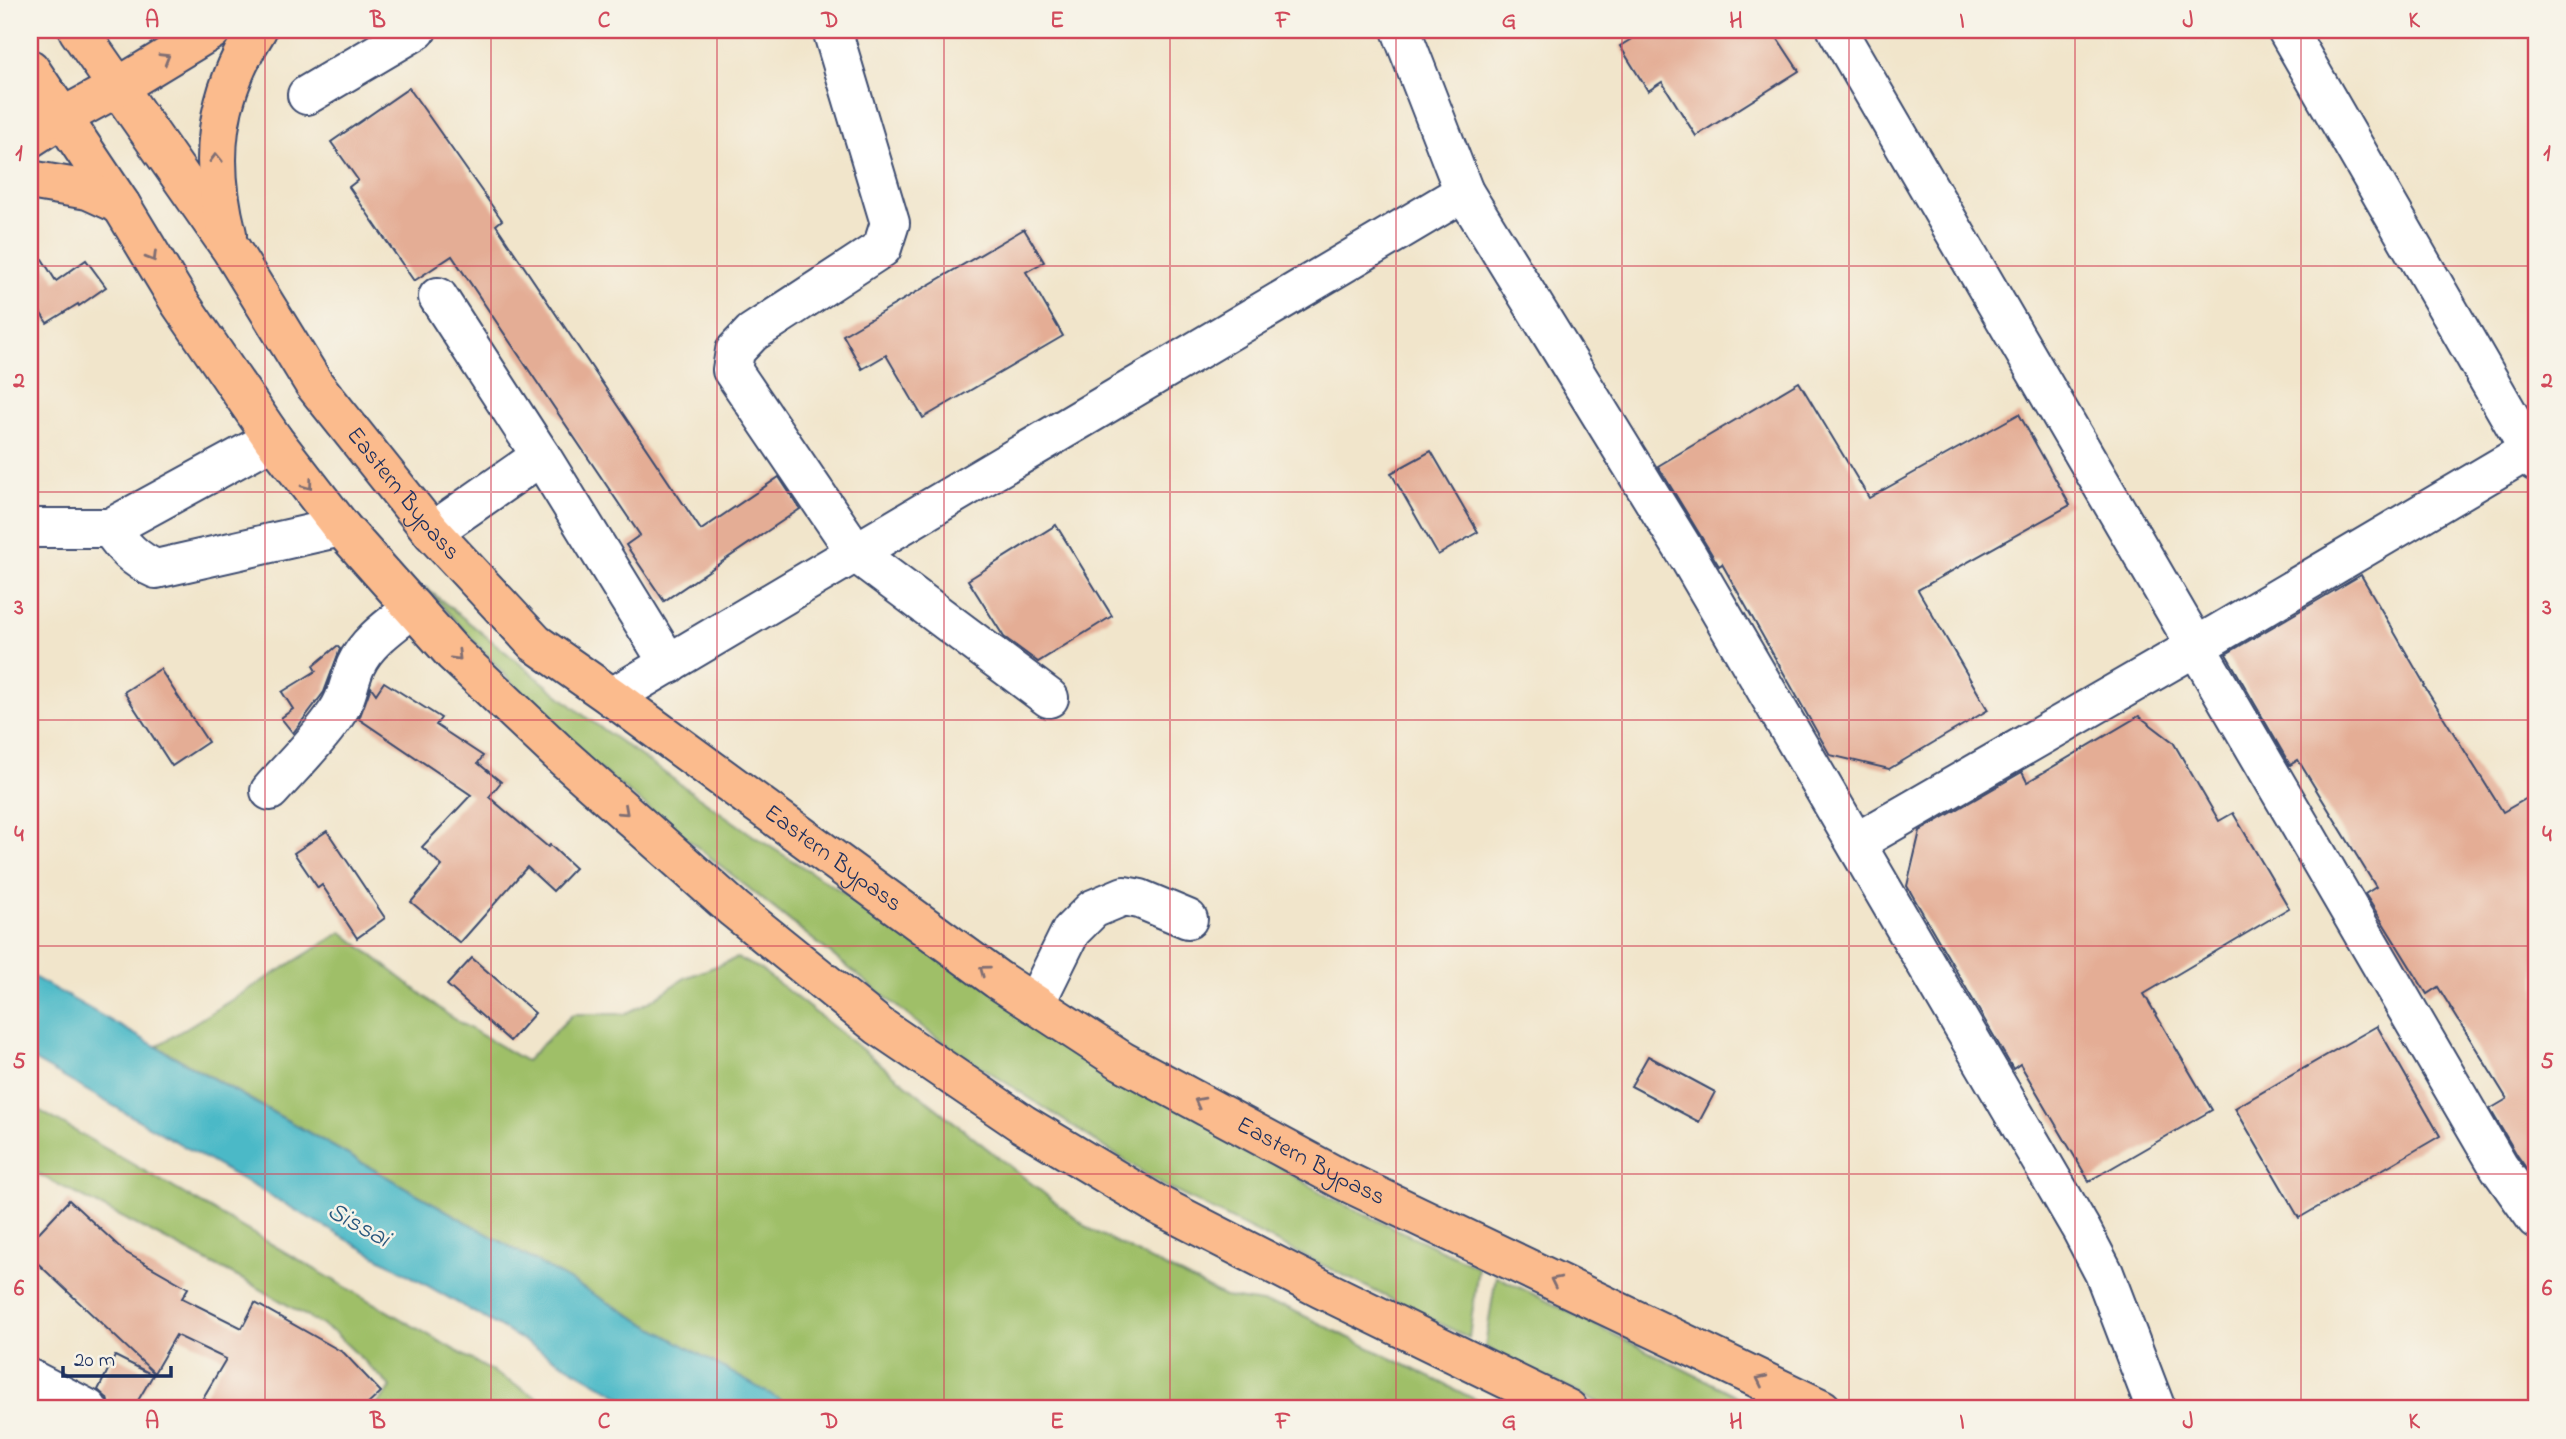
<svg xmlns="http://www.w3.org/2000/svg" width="2566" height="1439" font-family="'Indie Flower',sans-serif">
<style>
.green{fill:#9fbf67;stroke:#5d7762;stroke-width:2}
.water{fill:#4cb9c7;stroke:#347492;stroke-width:2}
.building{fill:#e4ad95}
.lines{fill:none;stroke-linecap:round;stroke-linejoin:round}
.minor-casing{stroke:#3b4a6e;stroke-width:42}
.major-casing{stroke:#3b4a6e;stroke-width:42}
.highway-casing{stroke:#3b4a6e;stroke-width:42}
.minor{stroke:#fff;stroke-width:38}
.major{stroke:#fbbb8d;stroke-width:38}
.highway{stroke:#fbbb8d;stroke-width:38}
.oneway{stroke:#806e73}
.grid{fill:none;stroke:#d1495b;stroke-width:2;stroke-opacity:0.55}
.labels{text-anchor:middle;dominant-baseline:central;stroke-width:5;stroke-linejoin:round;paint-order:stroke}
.street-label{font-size:24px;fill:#1b2f5e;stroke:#f7f3e8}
.water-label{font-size:26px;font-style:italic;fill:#2a587e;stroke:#f7f3e8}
.neatline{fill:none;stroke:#d1495b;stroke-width:2.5}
.grid-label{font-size:23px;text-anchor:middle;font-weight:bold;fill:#d1495b}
</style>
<rect width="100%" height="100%" fill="#f7f3e8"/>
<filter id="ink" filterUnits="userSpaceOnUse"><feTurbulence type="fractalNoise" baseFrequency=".0143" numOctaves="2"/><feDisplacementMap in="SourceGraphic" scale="14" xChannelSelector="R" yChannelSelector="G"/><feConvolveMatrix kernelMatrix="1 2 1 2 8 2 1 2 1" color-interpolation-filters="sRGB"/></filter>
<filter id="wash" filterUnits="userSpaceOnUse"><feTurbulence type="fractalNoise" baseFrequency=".00686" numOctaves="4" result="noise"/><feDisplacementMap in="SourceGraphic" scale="28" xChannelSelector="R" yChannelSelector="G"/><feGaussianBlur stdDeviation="1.57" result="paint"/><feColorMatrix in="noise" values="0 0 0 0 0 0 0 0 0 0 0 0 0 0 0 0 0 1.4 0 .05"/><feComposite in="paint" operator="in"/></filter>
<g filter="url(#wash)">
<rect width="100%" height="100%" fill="#f1e5cb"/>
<g class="green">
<path d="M 425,587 L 587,718 L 755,837 L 1330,1198 L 1478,1267 L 1469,1338 L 1164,1186 L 930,1033 L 592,763 L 505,675 Z"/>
<path d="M 342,932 L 452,1018 L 526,1061 L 573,1014 L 625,1014 L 651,1001 L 685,978 L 737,958 L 759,968 L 1089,1229 L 1225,1297 L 1286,1307 L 1495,1409 L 796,1409 L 157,1046 Z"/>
<path d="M 30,1105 L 557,1409 L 374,1409 L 391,1387 L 335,1333 L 255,1286 L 30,1170 Z"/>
<path d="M 1496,1276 L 1529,1292 L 1763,1409 L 1611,1409 L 1485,1347 Z"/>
</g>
<path class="water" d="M 30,975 L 796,1409 L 643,1409 L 30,1058 Z"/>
<g id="blocks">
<g class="building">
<path d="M 1646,30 L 1772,30 L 1799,71 L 1696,136 L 1662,82 L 1648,91 L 1620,46 Z"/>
<path d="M 409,88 L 502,220 L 496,225 L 701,530 L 779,477 L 800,509 L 664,601 L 626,545 L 640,535 L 452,256 L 414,281 L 349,187 L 358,180 L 331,142 Z"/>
<path d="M 1024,229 L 1044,262 L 1026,272 L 1063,336 L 923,418 L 886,355 L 862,369 L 843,335 Z"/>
<path d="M 30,240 L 56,281 L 86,260 L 106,287 L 79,306 L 78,304 L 47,323 L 30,296 Z"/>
<path d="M 1799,382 L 1869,498 L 2019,414 L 2070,505 L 1918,590 L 1988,710 L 1889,769 L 1830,755 L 1722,564 L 1719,566 L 1658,466 Z"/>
<path d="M 1431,451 L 1478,532 L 1438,555 L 1391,473 Z"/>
<path d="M 1056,525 L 1112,616 L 1038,662 L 1004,637 L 968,580 Z"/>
<path d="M 2361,575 L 2425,685 L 2424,686 L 2503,812 L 2536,793 L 2536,1182 L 2517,1155 L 2490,1109 L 2507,1099 L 2438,987 L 2427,994 L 2365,894 L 2376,887 L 2298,760 L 2290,765 L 2226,654 Z"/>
<path d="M 337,646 L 340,649 L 324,692 L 293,733 L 281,718 L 293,709 L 282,692 L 316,671 L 313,666 Z"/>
<path d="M 160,669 L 208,742 L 172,766 L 124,692 Z"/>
<path d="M 384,682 L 441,718 L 436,725 L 483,756 L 478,763 L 501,782 L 489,797 L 548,847 L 550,845 L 575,868 L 553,891 L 527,867 L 460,943 L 411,902 L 442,866 L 422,847 L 471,795 L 359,719 L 371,687 L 376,694 Z"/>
<path d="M 2139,716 L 2173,742 L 2219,821 L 2233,813 L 2289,908 L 2144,994 L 2212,1110 L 2089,1181 L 2020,1064 L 2013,1069 L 1907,886 L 1920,831 L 2022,772 L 2027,782 Z"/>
<path d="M 327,831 L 385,918 L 357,938 L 322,885 L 318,888 L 294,853 Z"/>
<path d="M 472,958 L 535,1013 L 510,1041 L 447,985 Z"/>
<path d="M 2377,1026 L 2440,1136 L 2299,1218 L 2235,1108 Z"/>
<path d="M 1648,1056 L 1715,1092 L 1699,1122 L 1631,1086 Z"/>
<path d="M 69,1200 L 125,1252 L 188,1288 L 182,1298 L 242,1328 L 255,1303 L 344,1353 L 381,1392 L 363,1409 L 221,1409 L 203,1398 L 226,1359 L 176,1335 L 154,1373 L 30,1256 L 30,1242 Z"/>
<path d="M 115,1356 L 153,1375 L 133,1409 L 110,1409 L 107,1398 L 98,1390 Z"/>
</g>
</g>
</g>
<g filter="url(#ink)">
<use href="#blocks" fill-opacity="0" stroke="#3b4a6e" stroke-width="2"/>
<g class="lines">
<g class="minor-casing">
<g id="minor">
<path d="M 832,30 L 890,223 L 882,248 L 752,333 L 735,351 L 732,370 L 857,554 L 1049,698"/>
<path d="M 1401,30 L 1464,192 L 1689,558 L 2081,1229 L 2104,1273 L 2156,1409"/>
<path d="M 1837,30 L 2499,1167 L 2536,1219"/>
<path d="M 2287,30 L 2536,462"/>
<path d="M 307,95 L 417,30"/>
<path d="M 438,297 L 541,456 L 669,664"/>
<path d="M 30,528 L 110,528 C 123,547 135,560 156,569 L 341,527"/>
<path d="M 110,528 L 273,439"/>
<path d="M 432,532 L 541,456"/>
<path d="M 612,697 L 1464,192"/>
<path d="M 270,791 C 292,766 317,742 336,714 C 349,696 348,682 356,665 C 367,641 393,624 413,608"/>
<path d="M 1857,842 L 2197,646 L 2536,446"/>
<path d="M 1035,1004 L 1071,931 L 1093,909 L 1124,896 L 1140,899 L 1188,919"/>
<path d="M 30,1379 L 88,1409"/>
</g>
</g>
<g class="major-casing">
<path id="major" d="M 30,138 L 61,118"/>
</g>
<g class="highway-casing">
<g id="highway">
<path id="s1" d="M 78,30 L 231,249 L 314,384 L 432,532 L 535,643 L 612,697 L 998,980 L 1122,1061 L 1343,1180 L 1822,1409"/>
<path d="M 30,69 L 121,205 L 180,303 L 273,439 L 341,527 L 453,653 L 561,755 L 734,909 L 879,1026 L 1023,1124 L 1158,1205 L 1322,1289 L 1568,1409"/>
<path d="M 61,118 L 118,87 L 212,30"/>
<path d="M 30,180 L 88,190 L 121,205"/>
<path d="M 227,234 C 208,160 215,95 257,30"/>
</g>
</g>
<use href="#minor" class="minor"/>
<use href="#major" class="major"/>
<use href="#highway" class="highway"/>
</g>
<defs><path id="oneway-chevron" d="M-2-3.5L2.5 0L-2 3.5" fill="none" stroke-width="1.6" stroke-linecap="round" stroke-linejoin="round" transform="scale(1.75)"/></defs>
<g class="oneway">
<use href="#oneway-chevron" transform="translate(165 58) rotate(-31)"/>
<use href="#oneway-chevron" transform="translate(216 158) rotate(-91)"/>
<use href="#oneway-chevron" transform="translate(152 257) rotate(59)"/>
<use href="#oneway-chevron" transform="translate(308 485) rotate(53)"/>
<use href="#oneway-chevron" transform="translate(457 656) rotate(45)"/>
<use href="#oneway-chevron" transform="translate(624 811) rotate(42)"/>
<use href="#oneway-chevron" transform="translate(984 970) rotate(-144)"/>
<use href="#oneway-chevron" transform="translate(1199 1102) rotate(-152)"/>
<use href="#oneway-chevron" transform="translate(1555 1281) rotate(-154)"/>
<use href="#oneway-chevron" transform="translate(1761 1380) rotate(-154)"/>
</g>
</g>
<path class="grid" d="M 265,30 L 265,1409M 491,30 L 491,1409M 717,30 L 717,1409M 944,30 L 944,1409M 1170,30 L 1170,1409M 1396,30 L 1396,1409M 1622,30 L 1622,1409M 1849,30 L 1849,1409M 2075,30 L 2075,1409M 2301,30 L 2301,1409M 30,266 L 2536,266M 30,492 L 2536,492M 30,720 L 2536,720M 30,946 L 2536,946M 30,1174 L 2536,1174"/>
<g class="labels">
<g class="street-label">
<text stroke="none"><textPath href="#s1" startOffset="567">Eastern Bypass</textPath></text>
<text stroke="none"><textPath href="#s1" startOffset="1134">Eastern Bypass</textPath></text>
<text stroke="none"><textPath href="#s1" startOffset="1701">Eastern Bypass</textPath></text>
</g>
<g class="water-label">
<text transform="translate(358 1226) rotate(29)">Sissai</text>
</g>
</g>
<rect width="2566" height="1439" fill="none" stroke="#f7f3e8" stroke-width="77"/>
<path d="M63 1366v10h108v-10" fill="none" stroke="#1b2f5e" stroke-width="3.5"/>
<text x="74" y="1366" font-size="21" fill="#1b2f5e" stroke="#f7f3e8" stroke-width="5" paint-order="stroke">20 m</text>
<rect x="38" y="38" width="2490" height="1362" class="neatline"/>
<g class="grid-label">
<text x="152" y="27">A</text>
<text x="378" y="27">B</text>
<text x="604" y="27">C</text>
<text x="830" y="27">D</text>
<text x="1057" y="27">E</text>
<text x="1283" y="27">F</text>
<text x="1509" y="27">G</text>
<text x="1736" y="27">H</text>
<text x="1962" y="27">I</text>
<text x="2188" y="27">J</text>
<text x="2414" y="27">K</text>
<text x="19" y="160">1</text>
<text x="2547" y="160">1</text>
<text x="19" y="387">2</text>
<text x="2547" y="387">2</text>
<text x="19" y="614">3</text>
<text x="2547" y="614">3</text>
<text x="19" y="841">4</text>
<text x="2547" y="841">4</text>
<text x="19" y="1068">5</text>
<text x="2547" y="1068">5</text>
<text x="19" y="1295">6</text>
<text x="2547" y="1295">6</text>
<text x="152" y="1428">A</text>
<text x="378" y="1428">B</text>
<text x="604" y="1428">C</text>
<text x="830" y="1428">D</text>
<text x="1057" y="1428">E</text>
<text x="1283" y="1428">F</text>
<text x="1509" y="1428">G</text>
<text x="1736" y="1428">H</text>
<text x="1962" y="1428">I</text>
<text x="2188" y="1428">J</text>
<text x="2414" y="1428">K</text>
</g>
</svg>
